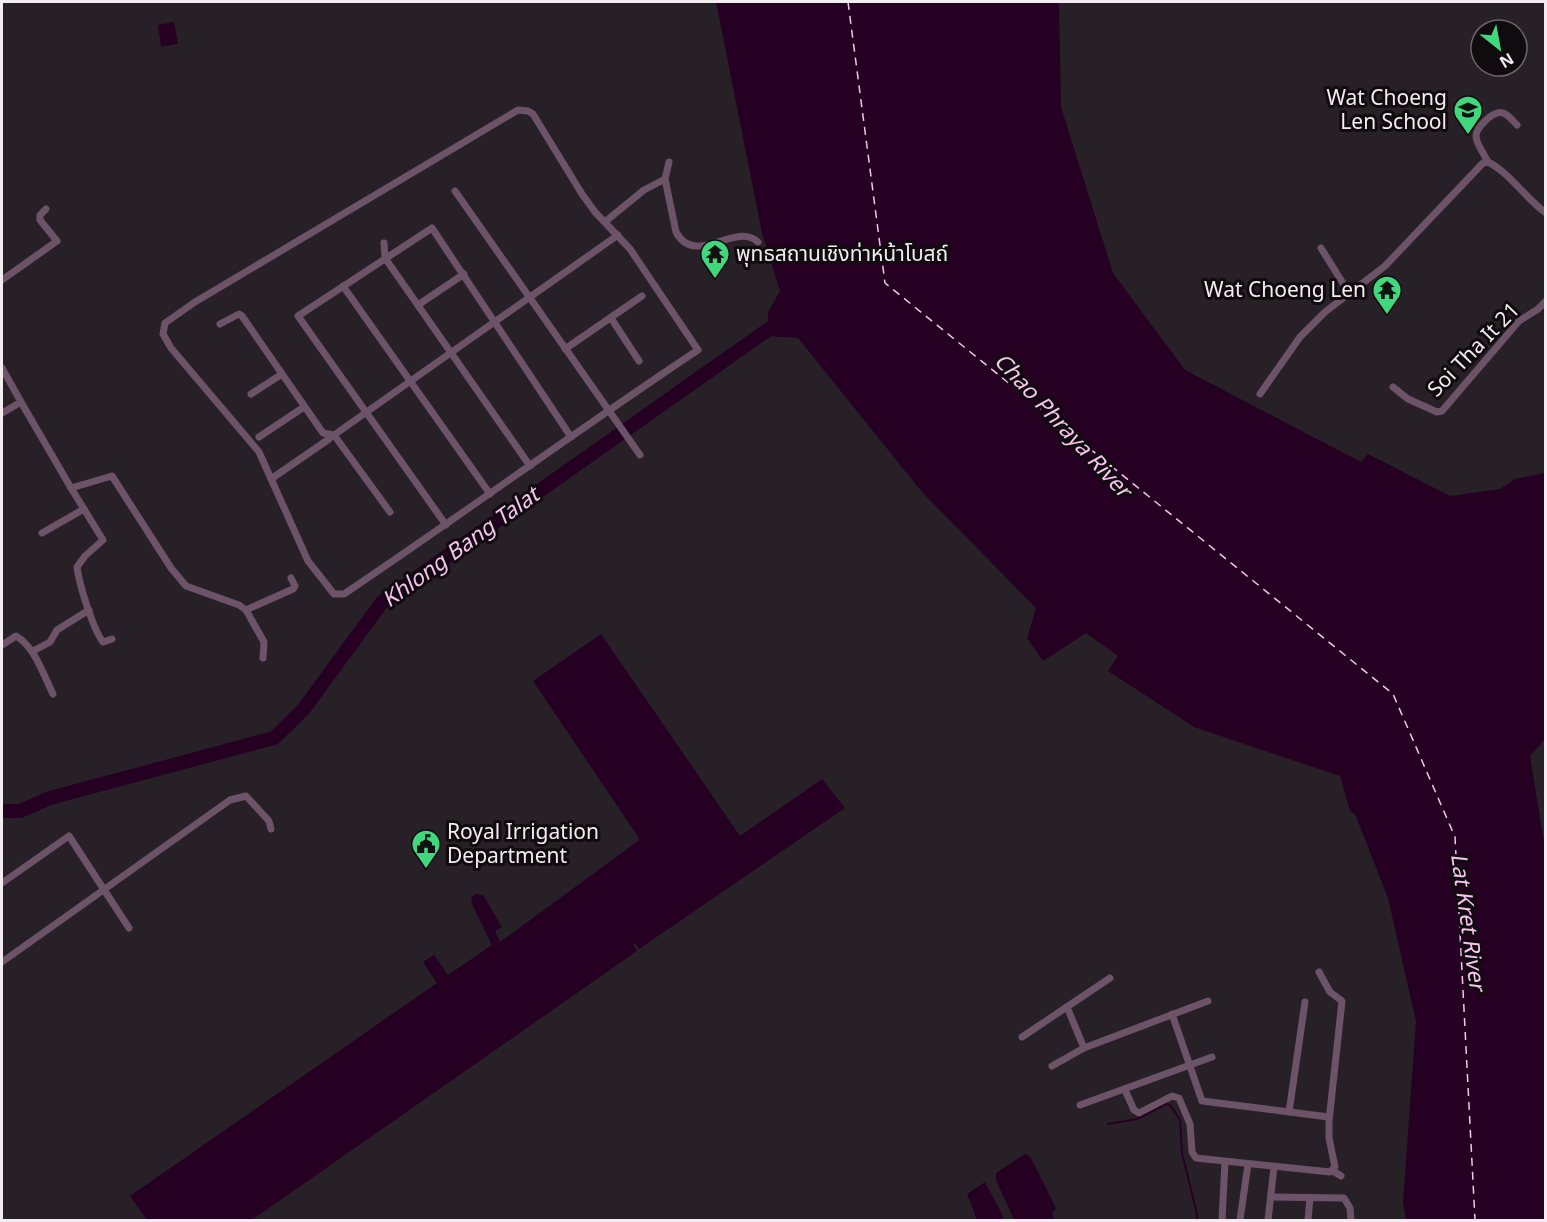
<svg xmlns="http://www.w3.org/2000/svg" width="1547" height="1222" font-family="Georgia,'Noto Sans Thai',serif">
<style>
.water{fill:#260023}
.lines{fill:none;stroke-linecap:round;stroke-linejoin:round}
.stream{stroke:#260023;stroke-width:2}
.river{stroke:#260023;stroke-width:14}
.ferry{stroke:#f8c4ef;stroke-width:1.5;stroke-dasharray:8 6;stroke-linecap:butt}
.minor{stroke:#6c5368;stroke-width:7}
.labels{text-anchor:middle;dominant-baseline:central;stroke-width:6;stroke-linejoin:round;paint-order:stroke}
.poi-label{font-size:21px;fill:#f3edf1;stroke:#0f0b0e;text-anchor:end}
.street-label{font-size:21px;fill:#f3edf1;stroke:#0f0b0e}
.water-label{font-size:22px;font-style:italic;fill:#f8c4ef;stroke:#0f0b0e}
</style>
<rect width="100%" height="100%" fill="#282027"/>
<g class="water">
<path d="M 716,2 L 1059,2 L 1061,107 L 1113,273 L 1185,370 L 1361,462 L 1368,454 L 1450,496 L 1500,489 L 1515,479 L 1545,473 L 1545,739 L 1530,756 L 1546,855 L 1545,1220 L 1406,1220 L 1403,1202 L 1416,1021 L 1388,898 L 1355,814 L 1350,811 L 1340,776 L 1194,727 L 1108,671 L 1118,656 L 1086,633 L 1043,661 L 1027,638 L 1036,608 L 922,492 L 798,338 L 769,336 L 768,312 L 780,291 L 762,233 Z"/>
<path d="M 174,22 L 178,44 L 161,47 L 158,25 Z"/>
<path d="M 601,634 L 740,836 L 822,779 L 845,808 L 639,949 L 635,943 L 633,944 L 637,951 L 252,1220 L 147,1220 L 130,1196 L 437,983 L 423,962 L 434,955 L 448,975 L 492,945 L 471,902 L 472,897 L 475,894 L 483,895 L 502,927 L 495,931 L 500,942 L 638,841 L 639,838 L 533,681 Z"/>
<path d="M 1025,1154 L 1030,1156 L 1056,1208 L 1052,1214 L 1055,1220 L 1014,1220 L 996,1180 L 996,1173 Z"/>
<path d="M 985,1182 L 1004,1218 L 1000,1220 L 977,1220 L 967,1194 Z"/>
</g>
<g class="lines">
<path class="stream" d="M 1108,1124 L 1137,1119 L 1166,1104 L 1170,1105 L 1180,1120 L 1182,1153 L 1197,1214 L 1197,1220"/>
<path class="river" d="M 2,811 L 20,811 L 50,798 L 274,738 L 303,710 L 382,602 L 783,319"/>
<path class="ferry" d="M 848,2 L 885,283 L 1393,694 L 1455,837 L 1475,1220"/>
<g class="minor">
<path d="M 518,110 L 528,111 L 533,114 L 582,194 L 595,212 L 630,249 L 698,350 C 579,429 463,514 344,594 L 334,594 L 308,561 L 259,452 L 171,348 L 163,334 L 165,323 L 195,302 Z"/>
<path d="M 669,162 L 665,179 L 676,232 C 695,268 735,221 758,242"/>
<path d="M 1488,162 C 1485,155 1476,144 1476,136 C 1476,128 1493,110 1503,113 C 1508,114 1513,121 1517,125"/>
<path d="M 455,191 L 640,455"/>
<path d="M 606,221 L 644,190 L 665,179"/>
<path d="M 384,243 L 385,258 L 530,466"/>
<path d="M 1321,248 L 1349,293"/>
<path d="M 2,280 L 57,241 L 40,220 L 40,215 L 46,209"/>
<path d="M 343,286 L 490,494"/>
<path d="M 418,305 L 464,274"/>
<path d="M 611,318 L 639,361"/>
<path d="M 220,324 L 239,314 L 242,316 L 323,433 L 334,435 L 390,512"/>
<path d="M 565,349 L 642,296"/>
<path d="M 2,368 L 21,402"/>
<path d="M 1393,387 L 1408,399 L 1437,412 L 1442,411 L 1519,321 L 1538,309 L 1546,301"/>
<path d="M 251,394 L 282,374"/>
<path d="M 1260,394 L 1300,337 L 1325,312 L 1385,266 L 1483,163 L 1488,162 C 1510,173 1525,198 1546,213"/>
<path d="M 2,413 L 21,402 L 71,488 L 112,476 L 171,568 L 186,586 L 239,605 L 246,610 L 264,642 L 263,658"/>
<path d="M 334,435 L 618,235"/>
<path d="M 259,437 L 304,407"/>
<path d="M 271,479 L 329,439 L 331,435"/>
<path d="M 71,488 L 103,540 L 85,556 L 77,567 C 79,584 93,629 103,642 L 112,639"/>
<path d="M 446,525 L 298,316 L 432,228 L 571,437"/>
<path d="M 42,533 L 84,509"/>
<path d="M 246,610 L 293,589 L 295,586 L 291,578"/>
<path d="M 2,645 L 16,636 C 35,647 43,674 53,694"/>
<path d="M 33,651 L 50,642 L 57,630 L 89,610"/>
<path d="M 2,883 L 69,836 L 129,928"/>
<path d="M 2,962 L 230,800 L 246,796 L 269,821 L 271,829"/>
<path d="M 1067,1007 L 1084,1048"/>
<path d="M 1172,1014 L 1202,1101 L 1329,1117"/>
<path d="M 1022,1037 L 1110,978"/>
<path d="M 1052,1066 L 1084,1048 L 1208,1001"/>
<path d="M 1125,1090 L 1134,1110 L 1139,1113 L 1172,1096 L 1179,1098 L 1190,1124 L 1192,1152 L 1196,1158 L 1330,1172 L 1335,1167 L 1329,1138 L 1329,1121 L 1342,1001 L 1330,992 L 1319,972"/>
<path d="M 1080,1105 L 1212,1057"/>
<path d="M 1289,1112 L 1305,1002"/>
<path d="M 1333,1171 L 1341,1176"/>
<path d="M 1271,1197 L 1344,1198 L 1350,1208 L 1351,1220"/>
<path d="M 1222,1220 L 1225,1162"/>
<path d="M 1240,1220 L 1248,1164"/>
<path d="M 1268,1220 L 1274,1167"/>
<path d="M 1308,1220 L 1310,1198"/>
</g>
</g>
<defs>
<g id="school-pin" transform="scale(1.5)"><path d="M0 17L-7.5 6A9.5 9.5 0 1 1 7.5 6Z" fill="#41d77c" stroke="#0f0b0e"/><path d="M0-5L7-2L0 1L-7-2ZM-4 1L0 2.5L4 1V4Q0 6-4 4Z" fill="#111"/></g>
<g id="temple-pin" transform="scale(1.5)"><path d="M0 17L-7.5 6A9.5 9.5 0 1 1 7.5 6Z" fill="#41d77c" stroke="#0f0b0e"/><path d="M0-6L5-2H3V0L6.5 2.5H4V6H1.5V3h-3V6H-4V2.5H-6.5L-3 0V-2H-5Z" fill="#111"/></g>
<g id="civic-pin" transform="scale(1.5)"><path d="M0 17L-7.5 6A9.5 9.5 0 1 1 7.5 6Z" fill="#41d77c" stroke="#0f0b0e"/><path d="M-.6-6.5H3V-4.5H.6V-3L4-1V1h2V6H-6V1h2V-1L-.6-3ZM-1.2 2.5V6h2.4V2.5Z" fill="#111"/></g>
</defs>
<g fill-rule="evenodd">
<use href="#school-pin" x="1468" y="110"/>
<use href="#temple-pin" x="715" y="254"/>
<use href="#temple-pin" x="1387" y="290"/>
<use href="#civic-pin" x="426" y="844"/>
</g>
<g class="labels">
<g class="poi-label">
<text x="1447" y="98">Wat Choeng<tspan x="1447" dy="24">Len School</tspan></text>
<text x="736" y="254" text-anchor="start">พุทธสถานเชิงท่าหน้าโบสถ์</text>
<text x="1366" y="290">Wat Choeng Len</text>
<text x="447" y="832" text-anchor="start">Royal Irrigation<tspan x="447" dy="24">Department</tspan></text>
</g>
<g class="street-label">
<text transform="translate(1474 350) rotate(-46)">Soi Tha It 21</text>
</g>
<g class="water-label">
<text transform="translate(1062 426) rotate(47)">Chao Phraya River</text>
<text transform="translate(461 548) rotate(-36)">Khlong Bang Talat</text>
<text transform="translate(1467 922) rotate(82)">Lat Kret River</text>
</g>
</g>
<rect width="1547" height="1222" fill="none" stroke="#f3edf1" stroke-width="6"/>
<g transform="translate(1499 48) rotate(149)"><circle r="28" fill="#0f0b0e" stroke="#6a6569" stroke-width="1.5"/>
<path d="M0-4.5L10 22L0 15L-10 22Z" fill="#41d77c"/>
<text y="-9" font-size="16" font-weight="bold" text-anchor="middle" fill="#f3edf1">N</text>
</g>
</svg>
